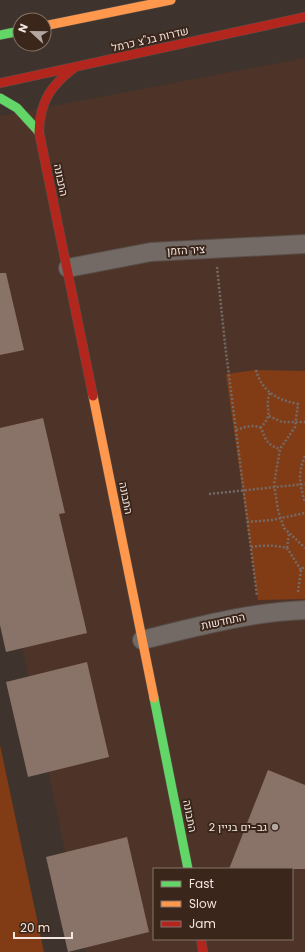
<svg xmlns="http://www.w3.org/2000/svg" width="305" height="952" font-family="Poppins,Heebo,sans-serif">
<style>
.built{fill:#4e3428;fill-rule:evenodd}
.green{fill:#813c16}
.building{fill:#897267}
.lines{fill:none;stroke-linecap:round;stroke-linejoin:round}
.street-casing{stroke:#5a504b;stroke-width:20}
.fast-casing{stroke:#5a504b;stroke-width:10}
.slow-casing{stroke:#5a504b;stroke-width:10}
.jam-casing{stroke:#5a504b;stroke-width:10}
.path{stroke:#746a66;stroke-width:2.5;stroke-dasharray:2 2;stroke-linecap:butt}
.street{stroke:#736a66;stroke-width:18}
.fast{stroke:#63d668;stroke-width:9}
.slow{stroke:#ff974d;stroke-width:9}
.jam{stroke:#b3261e;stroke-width:9}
.poi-dot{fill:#b4a7a1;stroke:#3b261c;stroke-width:1.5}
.labels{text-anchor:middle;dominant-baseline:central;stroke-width:4;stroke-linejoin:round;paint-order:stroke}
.street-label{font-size:11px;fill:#f4e6df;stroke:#3b261c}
.poi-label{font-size:11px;fill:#f4e6df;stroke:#3b261c;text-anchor:end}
</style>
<rect width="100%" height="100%" fill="#3e332d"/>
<path class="built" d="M 305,58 L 305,952 L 86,952 L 0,540 L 0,116 ZM 154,869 L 292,869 L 292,939 L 154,939 Z"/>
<g class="green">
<path d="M 256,370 L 305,371 L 305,599 L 258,600 L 226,374 Z"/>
<path d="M 0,745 L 44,952 L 0,952 Z"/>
</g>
<g class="building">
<path d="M 0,273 L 6,273 L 24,350 L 0,355 Z"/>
<path d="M 43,418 L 65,513 L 59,514 L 87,633 L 6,652 L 0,625 L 0,428 Z"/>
<path d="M 87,662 L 109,757 L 28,777 L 6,682 Z"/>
<path d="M 268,770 L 305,785 L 305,869 L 229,869 Z"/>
<path d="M 127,837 L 149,932 L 68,952 L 46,857 Z"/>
</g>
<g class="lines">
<g class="street-casing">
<g id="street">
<path d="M 68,268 L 151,252 L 305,244"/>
<path d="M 142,640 C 196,627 249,612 305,610"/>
</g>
</g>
<g class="fast-casing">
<g id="fast">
<path d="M 0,35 L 20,31"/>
<path d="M 0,98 L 17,108 L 39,132"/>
<path d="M 154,698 L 188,869"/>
</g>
</g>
<g class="slow-casing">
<g id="slow">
<path d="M 44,26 L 171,0"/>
<path d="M 93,396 L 154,698"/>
</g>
</g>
<g class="jam-casing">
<g id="jam">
<path d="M 74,68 C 50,86 40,102 39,132 L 93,396"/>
<path d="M 0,83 L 305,17"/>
<path d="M 201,939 L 203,952"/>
</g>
</g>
<g class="path">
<path d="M 217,267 L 225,344 L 257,596"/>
<path d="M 256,370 C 262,392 278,400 298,404 L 295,427 L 280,449 L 274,484 L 278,510 L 284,528 L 305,548"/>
<path d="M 269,416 L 282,422 L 305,422"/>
<path d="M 260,428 C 276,413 263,408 270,393"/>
<path d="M 236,430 C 245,427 253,424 261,428 C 266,440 267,445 280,449"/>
<path d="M 305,456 C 297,475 300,484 305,503"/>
<path d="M 209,494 L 305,484"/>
<path d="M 247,522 L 272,520 L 305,513"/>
<path d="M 251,547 C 263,545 274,545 287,548 L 301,570"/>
<path d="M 287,548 L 289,533"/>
<path d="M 298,592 L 301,570 L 305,566"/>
</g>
<use href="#street" class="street"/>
<use href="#fast" class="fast"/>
<use href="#slow" class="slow"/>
<use href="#jam" class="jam"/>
</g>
<circle class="poi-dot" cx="275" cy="827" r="4"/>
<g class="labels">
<g class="street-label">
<text transform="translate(150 39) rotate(-13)">שדרות בנ"צ כרמל</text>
<text transform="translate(61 180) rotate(78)">התבונה</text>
<text transform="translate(186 250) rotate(-3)">ציר הזמן</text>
<text transform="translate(126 498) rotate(79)">התבונה</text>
<text transform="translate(223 621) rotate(-12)">התחדשות</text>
<text transform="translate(190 816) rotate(79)">התבונה</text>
</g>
<g class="poi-label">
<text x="267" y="827">גב-ים בניין 2</text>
</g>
</g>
<rect x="153" y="868" width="140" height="72" fill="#3b261c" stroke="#85736a"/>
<rect x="161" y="881" width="20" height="6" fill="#63d668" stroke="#85736a"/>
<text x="189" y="888" font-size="12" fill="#f4e6df">Fast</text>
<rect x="161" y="901" width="20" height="6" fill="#ff974d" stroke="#85736a"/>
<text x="189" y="908" font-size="12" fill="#f4e6df">Slow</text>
<rect x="161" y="921" width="20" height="6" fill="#b3261e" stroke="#85736a"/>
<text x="189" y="928" font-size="12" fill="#f4e6df">Jam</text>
<g transform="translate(32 32) rotate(292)"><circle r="19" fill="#3b261c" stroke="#85736a"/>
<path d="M0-3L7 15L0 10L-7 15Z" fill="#b4a7a1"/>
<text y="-6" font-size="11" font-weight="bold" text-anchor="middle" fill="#f4e6df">N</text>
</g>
<path d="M14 932v6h58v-6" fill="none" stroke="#f4e6df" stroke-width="2"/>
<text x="20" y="932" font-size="12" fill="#f4e6df" stroke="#3b261c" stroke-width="3" paint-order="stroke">20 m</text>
</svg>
